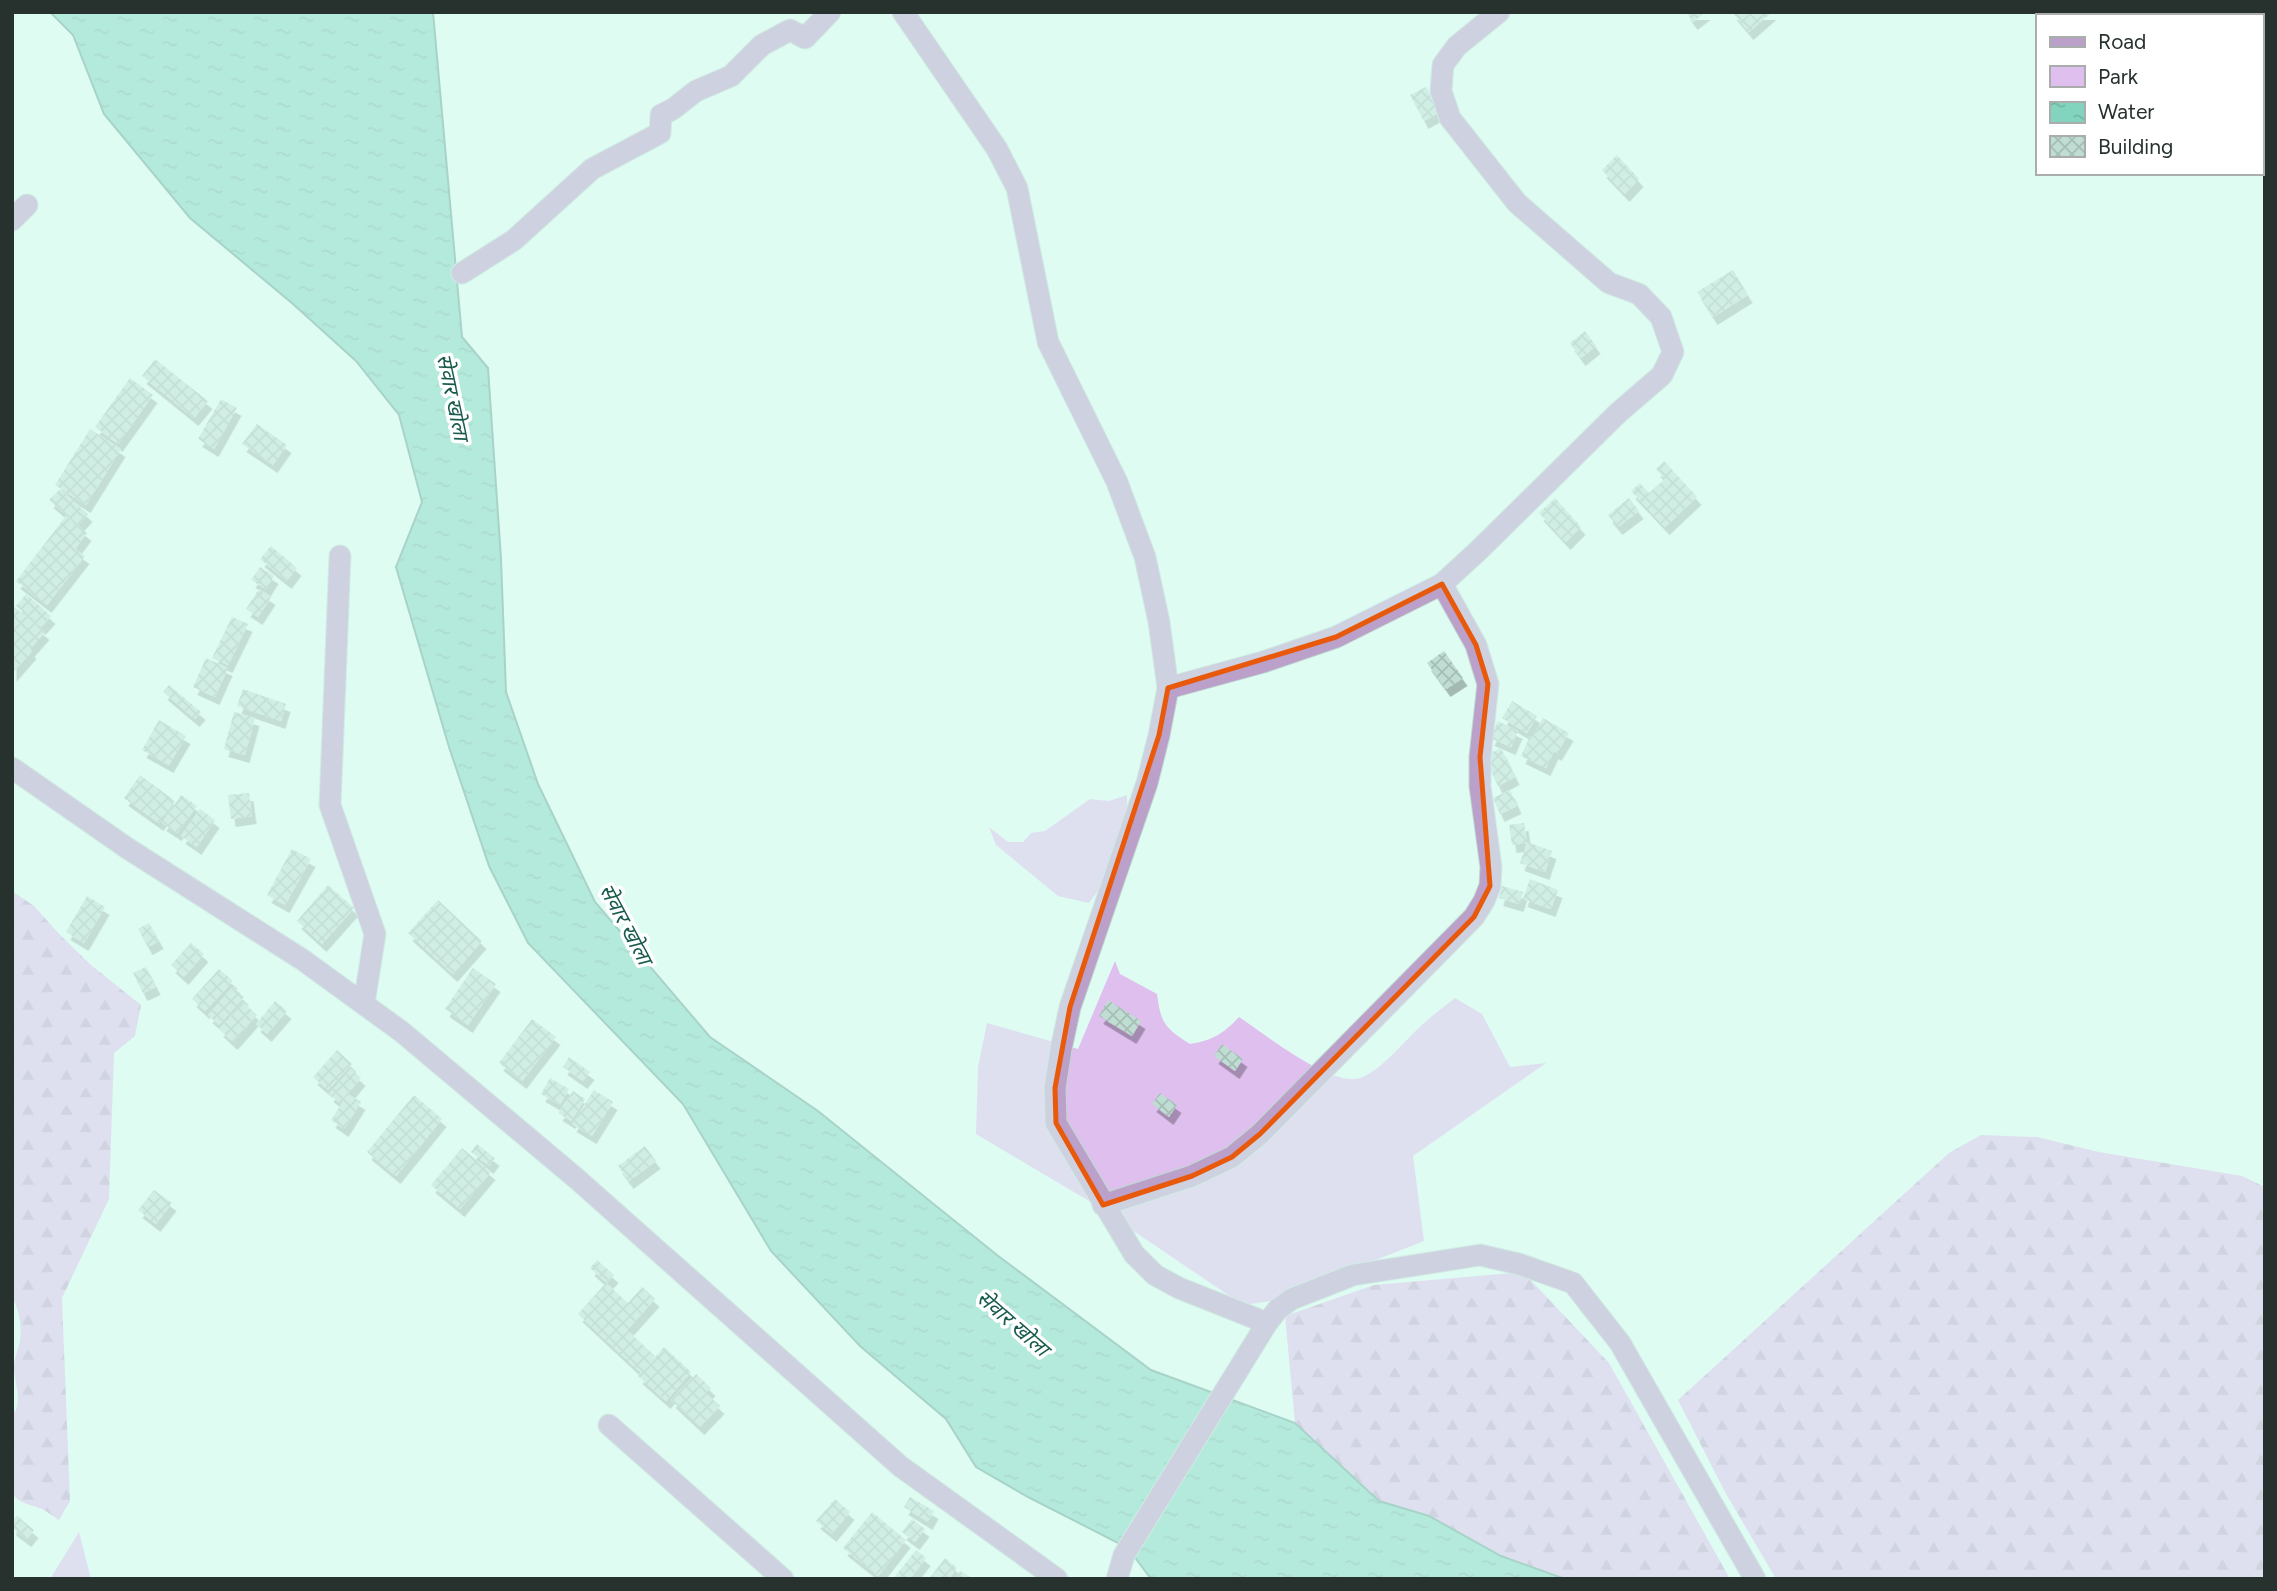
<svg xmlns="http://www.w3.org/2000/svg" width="2277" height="1591" font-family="Figtree,'Noto Sans Devanagari',sans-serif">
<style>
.green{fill:#debfee}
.forest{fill:url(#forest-firs)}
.water{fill:url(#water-ripples);stroke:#67a394;stroke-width:2}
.building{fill:url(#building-cross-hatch);filter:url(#shadow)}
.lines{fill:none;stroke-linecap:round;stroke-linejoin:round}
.minor-casing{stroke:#bed8d0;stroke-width:23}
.minor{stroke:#bba0c9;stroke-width:21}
.marked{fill:none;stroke:#e8590c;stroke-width:5;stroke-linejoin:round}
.labels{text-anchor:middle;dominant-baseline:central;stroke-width:7;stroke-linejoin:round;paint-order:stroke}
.water-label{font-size:21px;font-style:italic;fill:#185b4d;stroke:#fff}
</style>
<defs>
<pattern id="forest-firs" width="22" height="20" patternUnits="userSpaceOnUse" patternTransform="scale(1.75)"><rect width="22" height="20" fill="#debfee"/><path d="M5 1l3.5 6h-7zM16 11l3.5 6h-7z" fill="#bea5cc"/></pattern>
<pattern id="water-ripples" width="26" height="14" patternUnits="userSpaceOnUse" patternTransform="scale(1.75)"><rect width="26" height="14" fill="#82d4bf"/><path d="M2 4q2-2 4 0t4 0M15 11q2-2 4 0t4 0" fill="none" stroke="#70b6a4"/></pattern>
<pattern id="building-cross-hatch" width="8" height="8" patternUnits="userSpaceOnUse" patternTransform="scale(1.75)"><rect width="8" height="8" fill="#c0ddd4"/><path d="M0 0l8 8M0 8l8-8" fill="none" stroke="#a5beb6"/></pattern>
<filter id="shadow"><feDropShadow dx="4.5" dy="8" stdDeviation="0" flood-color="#0004"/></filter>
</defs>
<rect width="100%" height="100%" fill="#dffcf3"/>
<g class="green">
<path d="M 1127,795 L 1127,833 L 1104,883 L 1089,903 L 1058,896 L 996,845 L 989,827 L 1008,842 L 1023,842 L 1031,833 L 1045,831 L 1090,799 L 1109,801 Z"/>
<path d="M 1115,961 L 1120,974 L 1157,994 C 1161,1024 1165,1028 1190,1044 C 1213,1040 1223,1034 1239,1017 C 1266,1035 1324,1082 1356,1079 C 1377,1076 1406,1039 1422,1025 C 1432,1015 1444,1007 1455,998 L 1482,1014 L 1510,1067 L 1546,1063 L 1413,1156 L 1424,1241 L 1272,1301 L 1243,1305 L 1089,1201 L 976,1134 L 978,1067 L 987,1023 L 1078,1049 Z"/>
<path d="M 79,1532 L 91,1579 L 50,1579 Z"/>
</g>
<g class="forest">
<path d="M 12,891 L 34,906 L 60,935 L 91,965 L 141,1005 L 135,1036 L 114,1053 L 109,1199 L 62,1298 L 70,1501 L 59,1520 C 54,1517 49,1513 44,1510 C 32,1504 20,1505 12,1493 L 12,1416 C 24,1402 14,1384 14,1367 C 14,1357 19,1350 20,1340 C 22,1325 19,1310 12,1296 Z"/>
<path d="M 1981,1135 L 2037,1137 L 2099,1152 L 2242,1176 L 2265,1187 L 2265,1579 L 1776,1579 L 1725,1492 L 1678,1400 L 1949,1153 Z"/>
<path d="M 1523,1272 L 1609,1363 L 1730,1579 L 1565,1579 L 1501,1556 L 1429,1516 L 1379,1501 L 1295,1423 L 1285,1316 L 1374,1285 Z"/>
</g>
<path class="water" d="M 50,12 L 433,12 L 462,337 L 488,368 L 501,559 L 506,692 L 538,784 L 595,902 L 710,1037 L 818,1111 L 997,1255 L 1151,1370 L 1295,1423 L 1379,1501 L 1429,1516 L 1501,1556 L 1565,1579 L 1151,1579 L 1128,1548 L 1028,1497 L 976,1467 L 946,1419 L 860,1346 L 771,1251 L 683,1104 L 528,943 L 489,866 L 449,747 L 396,567 L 422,502 L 399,415 L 356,361 L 293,304 L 190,218 L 104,114 L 73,35 Z"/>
<g class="building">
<path d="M 1686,12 L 1706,12 L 1693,22 Z"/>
<path d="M 1732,12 L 1772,12 L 1749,32 Z"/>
<path d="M 1426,87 L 1440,112 L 1424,121 L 1410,95 Z"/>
<path d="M 1617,155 L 1639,179 L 1625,194 L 1602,170 Z"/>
<path d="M 1733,270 L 1748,295 L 1713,317 L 1697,292 Z"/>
<path d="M 1585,331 L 1596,346 L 1581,358 L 1570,343 Z"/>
<path d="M 155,359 L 208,401 L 194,418 L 142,376 Z"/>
<path d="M 130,378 L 153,395 L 118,444 L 95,427 Z"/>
<path d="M 221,399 L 237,408 L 214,449 L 198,439 Z"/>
<path d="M 257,424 L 287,445 L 273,465 L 242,444 Z"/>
<path d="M 90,429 L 121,449 L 86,505 L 55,485 Z"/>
<path d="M 1664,461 L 1697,497 L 1665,527 L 1631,491 L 1640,483 L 1649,493 L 1665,479 L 1656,469 Z"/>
<path d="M 60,489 L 88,514 L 78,525 L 49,500 Z"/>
<path d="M 1555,498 L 1581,527 L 1566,542 L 1539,513 Z"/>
<path d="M 1629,498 L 1639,511 L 1618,527 L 1608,515 Z"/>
<path d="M 66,516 L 87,533 L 75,549 L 85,556 L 47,605 L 16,581 Z"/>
<path d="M 271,546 L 297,568 L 287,581 L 260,559 Z"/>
<path d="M 260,567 L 274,576 L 266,589 L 251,580 Z"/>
<path d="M 259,589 L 271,597 L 258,617 L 246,609 Z"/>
<path d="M 26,594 L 51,616 L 41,627 L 16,606 Z"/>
<path d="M 12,605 L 45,632 L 30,649 L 32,651 L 12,674 Z"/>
<path d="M 232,617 L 248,624 L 228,665 L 212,658 Z"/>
<path d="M 1444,651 L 1463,678 L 1446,689 L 1427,663 Z"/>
<path d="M 206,658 L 228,668 L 215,697 L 193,687 Z"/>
<path d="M 169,685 L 201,712 L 195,719 L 163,692 Z"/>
<path d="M 243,689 L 286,704 L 281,721 L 237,706 Z"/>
<path d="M 1512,701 L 1537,716 L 1527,733 L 1502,718 Z"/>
<path d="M 234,712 L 255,718 L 245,755 L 224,749 Z"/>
<path d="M 1543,718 L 1569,733 L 1557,753 L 1554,751 L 1546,768 L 1521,756 L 1530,736 L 1533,737 Z"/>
<path d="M 159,720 L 186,736 L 169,765 L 142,750 Z"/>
<path d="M 1498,721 L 1518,731 L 1511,747 L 1490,738 Z"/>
<path d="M 1501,748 L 1515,777 L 1498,786 L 1484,756 Z"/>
<path d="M 140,775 L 175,801 L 159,823 L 124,798 Z"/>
<path d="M 1510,790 L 1517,806 L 1500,814 L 1493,798 Z"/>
<path d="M 249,793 L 252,816 L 231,819 L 228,795 Z"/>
<path d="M 181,795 L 197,806 L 177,833 L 162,823 Z"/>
<path d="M 200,809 L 215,820 L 197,847 L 181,836 Z"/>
<path d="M 1524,823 L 1527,842 L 1552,851 L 1545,872 L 1520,863 L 1527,843 L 1512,845 L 1509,825 Z"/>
<path d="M 292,849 L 311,859 L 285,905 L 267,895 Z"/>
<path d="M 1530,879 L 1558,890 L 1551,909 L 1523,899 Z"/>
<path d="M 328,885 L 354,908 L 322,944 L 297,921 Z"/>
<path d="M 1502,886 L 1523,892 L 1519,904 L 1499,898 Z"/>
<path d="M 87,896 L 105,907 L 84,943 L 66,932 Z"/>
<path d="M 438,900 L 482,941 L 453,974 L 408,933 Z"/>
<path d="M 149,923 L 159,941 L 148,947 L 138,929 Z"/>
<path d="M 191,943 L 204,954 L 184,977 L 171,965 Z"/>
<path d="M 146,967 L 156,987 L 143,993 L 133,973 Z"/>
<path d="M 473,968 L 496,984 L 468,1025 L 445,1009 Z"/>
<path d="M 219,969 L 233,981 L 205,1011 L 192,999 Z"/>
<path d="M 233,987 L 244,997 L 219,1025 L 208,1015 Z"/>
<path d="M 1108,1000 L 1141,1021 L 1132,1036 L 1099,1016 Z"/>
<path d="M 275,1001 L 287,1011 L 267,1034 L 256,1024 Z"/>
<path d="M 243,1002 L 257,1015 L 233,1042 L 219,1029 Z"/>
<path d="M 532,1019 L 556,1037 L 522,1081 L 499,1063 Z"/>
<path d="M 1222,1044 L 1243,1059 L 1235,1071 L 1214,1056 Z"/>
<path d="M 337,1050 L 352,1064 L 328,1090 L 313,1077 Z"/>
<path d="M 569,1057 L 590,1072 L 583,1081 L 563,1067 Z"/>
<path d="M 351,1069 L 361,1078 L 340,1103 L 329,1094 Z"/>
<path d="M 550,1078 L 569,1089 L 560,1105 L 541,1094 Z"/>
<path d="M 594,1090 L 613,1102 L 592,1136 L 572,1124 Z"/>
<path d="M 573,1091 L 585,1099 L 571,1121 L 558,1113 Z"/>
<path d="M 1160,1093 L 1177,1105 L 1169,1117 L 1152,1104 Z"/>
<path d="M 348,1094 L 361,1102 L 344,1129 L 331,1120 Z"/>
<path d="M 414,1095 L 442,1119 L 396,1176 L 367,1152 Z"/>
<path d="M 477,1144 L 495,1158 L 489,1166 L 471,1152 Z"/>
<path d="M 645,1146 L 656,1161 L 629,1181 L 618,1166 Z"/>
<path d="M 462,1148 L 491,1172 L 460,1209 L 431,1185 Z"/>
<path d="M 154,1190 L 172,1203 L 156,1224 L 138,1210 Z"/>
<path d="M 597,1260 L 614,1275 L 607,1283 L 590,1268 Z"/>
<path d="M 606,1283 L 628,1303 L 642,1287 L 655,1299 L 627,1330 L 655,1356 L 640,1372 L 578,1314 Z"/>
<path d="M 664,1347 L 691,1372 L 666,1401 L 638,1376 Z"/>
<path d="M 696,1374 L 711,1388 L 706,1393 L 720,1406 L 700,1427 L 671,1400 Z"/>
<path d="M 910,1497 L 934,1511 L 928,1522 L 904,1507 Z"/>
<path d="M 835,1499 L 850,1512 L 832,1534 L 816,1521 Z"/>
<path d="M 872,1512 L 906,1540 L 878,1576 L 843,1548 Z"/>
<path d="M 17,1516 L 34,1530 L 27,1539 L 12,1528 L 12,1521 Z"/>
<path d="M 912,1519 L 925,1529 L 915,1542 L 902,1532 Z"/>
<path d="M 916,1550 L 926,1558 L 910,1579 L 893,1579 Z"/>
<path d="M 945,1558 L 957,1568 L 949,1579 L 929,1579 Z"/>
<path d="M 960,1571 L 974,1579 L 955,1579 Z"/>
</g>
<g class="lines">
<g class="minor-casing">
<g id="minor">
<path d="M 903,12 L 997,149 L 1017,188 L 1048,342 L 1117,482 L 1145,557 L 1159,622 L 1168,688 L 1159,735 L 1147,783 L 1070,1007 L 1061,1049 L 1055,1088 L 1056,1123 L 1134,1254 L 1155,1275 L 1179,1288 L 1267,1323 L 1124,1555 L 1117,1579"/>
<path d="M 2261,23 L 2265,28"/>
<path d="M 12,220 L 27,205"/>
<path d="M 462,273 L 514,240 L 592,169 L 660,133 L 661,115 L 673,109 L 696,91 L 731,76 L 762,45 L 790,30 L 805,38 L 830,12"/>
<path d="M 340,556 L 330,805 L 375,934 L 364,1004"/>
<path d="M 1168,688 L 1263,662 L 1336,637 L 1442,584 L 1479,550 L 1618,413 L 1662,375 L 1673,352 L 1661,317 L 1639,294 L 1609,283 L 1517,203 L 1450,118 L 1441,91 L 1443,65 L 1457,46 L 1499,12"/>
<path d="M 12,768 L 127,848 L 303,960 L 402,1032 L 577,1179 L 900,1466 L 1057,1579"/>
<path d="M 1103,1205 L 1192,1176 L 1232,1157 L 1260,1134 L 1474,917 L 1484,901 L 1490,886 L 1491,867 L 1480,786 L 1480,757 L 1488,684 L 1476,645 L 1442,584"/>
<path d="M 1267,1323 L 1278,1309 L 1292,1299 L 1353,1275 L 1480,1255 L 1519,1264 L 1573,1283 L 1620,1343 L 1755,1579"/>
<path d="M 609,1425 L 783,1579"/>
</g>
</g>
<use href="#minor" class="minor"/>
</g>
<path d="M0 0H2277V1591H0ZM 1442,584 L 1476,645 L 1488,684 L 1480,757 L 1490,886 L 1474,917 L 1260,1134 L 1232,1157 L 1192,1176 L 1103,1205 L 1056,1123 L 1055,1088 L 1070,1007 L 1159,735 L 1168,688 L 1336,637 Z" fill="#dffcf3" fill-opacity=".55" fill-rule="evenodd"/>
<path class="marked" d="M 1442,584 L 1476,645 L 1488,684 L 1480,757 L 1490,886 L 1474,917 L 1260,1134 L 1232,1157 L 1192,1176 L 1103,1205 L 1056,1123 L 1055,1088 L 1070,1007 L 1159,735 L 1168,688 L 1336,637 Z"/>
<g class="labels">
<g class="water-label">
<text transform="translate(453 397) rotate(78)">सेवार खोला</text>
<text transform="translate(626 924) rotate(62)">सेवार खोला</text>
<text transform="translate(1013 1323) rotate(41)">सेवार खोला</text>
</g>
</g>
<rect width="2277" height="1591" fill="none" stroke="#27322f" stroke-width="28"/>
<rect x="2036" y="14" width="228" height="161" fill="#ffffff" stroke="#a9adac" stroke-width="2"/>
<rect x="2050" y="37" width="35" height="10" fill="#bba0c9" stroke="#a9adac" stroke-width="2"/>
<text x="2098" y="49" font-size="21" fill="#27322f">Road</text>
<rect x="2050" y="66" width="35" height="21" fill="#debfee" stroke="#a9adac" stroke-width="2"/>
<text x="2098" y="84" font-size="21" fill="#27322f">Park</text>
<rect x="2050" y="102" width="35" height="21" fill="url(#water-ripples)" stroke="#a9adac" stroke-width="2"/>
<text x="2098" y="119" font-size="21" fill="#27322f">Water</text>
<rect x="2050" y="136" width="35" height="21" fill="url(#building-cross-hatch)" stroke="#a9adac" stroke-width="2"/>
<text x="2098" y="154" font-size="21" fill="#27322f">Building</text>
</svg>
